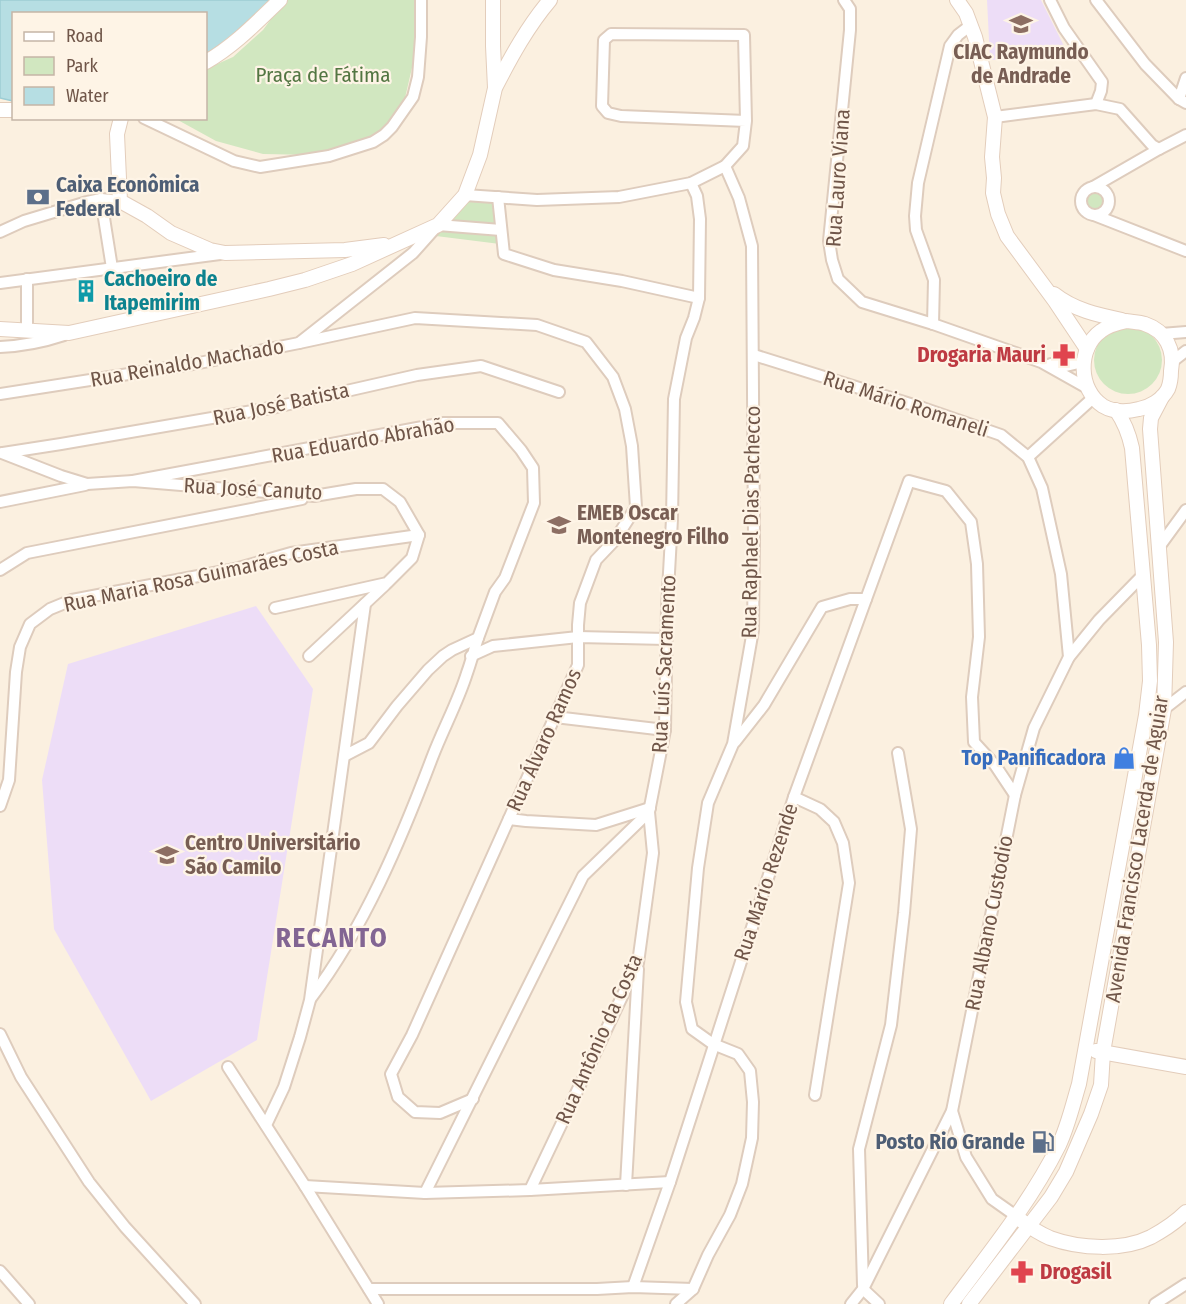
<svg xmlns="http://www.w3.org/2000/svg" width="1186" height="1304" font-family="'Fira Sans Condensed',sans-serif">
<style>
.education{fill:#edddf7}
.green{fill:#d1e7c0}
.water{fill:#b6dee3;stroke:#9dcdd4;stroke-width:1.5}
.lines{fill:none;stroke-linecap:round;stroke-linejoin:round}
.street-casing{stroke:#deccbd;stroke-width:14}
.secondary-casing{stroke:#e3cdbb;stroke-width:16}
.street{stroke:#fff;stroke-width:10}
.secondary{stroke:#fff;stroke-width:14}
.labels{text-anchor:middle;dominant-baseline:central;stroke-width:4.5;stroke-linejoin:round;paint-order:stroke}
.education-label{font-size:21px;font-weight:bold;fill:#785e54;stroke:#fef4e6;text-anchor:start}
.park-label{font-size:21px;fill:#537642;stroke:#fef4e6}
.street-label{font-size:21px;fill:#705649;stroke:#fef4e6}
.service-label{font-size:21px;font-weight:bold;fill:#4e5e75;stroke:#fef4e6;text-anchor:start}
.culture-label{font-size:21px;font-weight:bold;fill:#0d838f;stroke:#fef4e6;text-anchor:start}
.health-label{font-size:21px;font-weight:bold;fill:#be3a42;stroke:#fef4e6;text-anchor:end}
.shop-label{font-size:21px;font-weight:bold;fill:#366cbe;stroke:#fef4e6;text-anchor:end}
.district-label{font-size:27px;font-weight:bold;letter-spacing:1.5px;fill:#826593;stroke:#fef4e6}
</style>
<rect width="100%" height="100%" fill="#fbf0e0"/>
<g class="education">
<path d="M 987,0 L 1041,0 L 1065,48 L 1025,58 L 990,60 Z"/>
<path d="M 256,606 L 313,689 L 257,1040 L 151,1101 L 54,929 L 42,780 L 68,664 Z"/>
</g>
<g class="green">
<path d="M 285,0 L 415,0 L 414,59 L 405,98 L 381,135 L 313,155 L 263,154 L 216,141 L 176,119 L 206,118 L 206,69 L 233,57 L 263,30 Z"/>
<circle cx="1095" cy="200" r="9"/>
<path d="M 469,200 L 494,202 L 500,244 L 436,236 Z"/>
<circle cx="1128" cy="360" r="34"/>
</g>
<path class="water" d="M 0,0 L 271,0 L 228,39 L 206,54 L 206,14 L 14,14 L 13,101 L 0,98 Z"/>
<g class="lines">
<g class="street-casing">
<g id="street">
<path d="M 844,0 L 850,9 L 850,30 L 829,241 L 832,260 L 838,279 L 862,302 L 933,324 L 1041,362 L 1089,389"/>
<path d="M 1050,0 L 1064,28 L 1102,82 L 1101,91 L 1096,104"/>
<path d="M 1096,0 L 1145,64 L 1179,99 L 1186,103"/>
<path d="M 1179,99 L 1186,78"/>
<path d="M 995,117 L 1096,104 L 1120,109 L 1152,145 L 1159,149"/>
<path d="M 144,118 L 234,161 L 260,167 L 329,156 L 373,142 L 384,135 L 392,127 L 413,97 L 418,77 L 421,37 L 421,0"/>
<circle cx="1095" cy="201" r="14"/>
<path d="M 1093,187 L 1159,149 L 1186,135"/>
<path d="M 465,195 L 537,200 L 619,197 L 691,183 L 725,166 L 743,146 L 746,121 L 744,35 L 611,34 L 604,40 L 602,106 L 608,113 L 621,116 L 746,121"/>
<path d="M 498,197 L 504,254 L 554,270 L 622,281 L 699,298"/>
<path d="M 101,199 L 112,268"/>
<path d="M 1094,215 L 1186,251"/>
<path d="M 0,232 L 24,221 L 87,202 L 101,199 L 120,201"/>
<path d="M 27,279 L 27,331"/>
<path d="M 0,283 L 220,254"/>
<path d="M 933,324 L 934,280 L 916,230 L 915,216 L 918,183 L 950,46 L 958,35 L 971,25"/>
<path d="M 1161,334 L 1186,332"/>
<path d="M 299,343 L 415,318 L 537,325 L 586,342 L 613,377 L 625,409 L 632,446 L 636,507 L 615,540 L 596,560 L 580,603 L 578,625 L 578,665 L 412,1035 L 391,1074 L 398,1097 L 415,1112 L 440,1113 L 473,1099"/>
<path d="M 0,347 C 22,346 43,342 64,335"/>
<path d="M 754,355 L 923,408 L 1001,435 L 1028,457 L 1042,488 L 1061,574 L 1069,657"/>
<path d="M 1173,361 L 1186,351"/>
<path d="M 1051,364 L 1066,366 L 1083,362"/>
<path d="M 0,394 L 199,363 L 299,343 L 413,253 L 438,225 L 501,230"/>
<path d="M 2,453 L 61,476 L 87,484 L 133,481 L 314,496 L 356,489 L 383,489 L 400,502 L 419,535 L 412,558 L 387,583 L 275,608"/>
<path d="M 3,453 L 61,444 L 276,407 L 417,375 L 481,366 L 559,392"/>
<path d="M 1028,457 L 1093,398"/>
<path d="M 133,481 L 444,423 L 498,423 L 521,450 L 533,468 L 534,503 L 505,578 L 495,592 L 478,638 L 452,650 L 443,656 L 428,670 L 397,706 L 369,743 L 344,756"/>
<path d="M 0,502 L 85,485"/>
<path d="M 1159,547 L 1186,510"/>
<path d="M 0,570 L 27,553 L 302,499"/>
<path d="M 309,656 L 385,585"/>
<path d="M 471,656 L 493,646 L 578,637 L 666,639"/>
<path d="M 1164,709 L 1186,692"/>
<path d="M 555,717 L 665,730"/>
<path d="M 735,742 L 764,705 L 822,607 L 850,599 L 866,599"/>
<path d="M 794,797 L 820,809 L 834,822 L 843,843 L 849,883 L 815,1095"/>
<path d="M 0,806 L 9,780 L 16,672 L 20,647 L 30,624 L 50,609 L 72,600 L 235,569 L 291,553 L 419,535"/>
<path d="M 509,819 L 526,821 L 596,825 L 650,808"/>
<path d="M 311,998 C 364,928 401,840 432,758 C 443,729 458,702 467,673 C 471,662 474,650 478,638"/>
<path d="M 0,1034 L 21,1077 L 89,1182 L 125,1227 L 195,1304"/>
<path d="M 228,1067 L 305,1186 L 378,1304"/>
<path d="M 952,1111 L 966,1157 L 992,1199 L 1016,1216"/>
<path d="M 266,1125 L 284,1087 L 300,1037 L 310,1000 L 365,604"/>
<path d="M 626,1185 L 638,969"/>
<path d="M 305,1186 L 425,1193 L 530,1190 L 670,1182"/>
<path d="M 530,1190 L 638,963 L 653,853 L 649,812"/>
<path d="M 425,1193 L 583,876 L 649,812 L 665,730 L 667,608 L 672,519 L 674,399 L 686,338 L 694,318 L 699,298 L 700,219 L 697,196 L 691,183"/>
<path d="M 0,1271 L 29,1304"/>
<path d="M 863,1285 L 859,1149 L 891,1025 L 904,913 L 911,829 L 898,753"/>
<path d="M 633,1287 L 670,1182 L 794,797 L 909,481 L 946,491 L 971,522 L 977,564 L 979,637 L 972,697 L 974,742 L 995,765 L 1015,795"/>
<path d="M 369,1289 L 597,1289 L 633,1287 L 693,1289"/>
<path d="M 863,1289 L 879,1304"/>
<path d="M 676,1304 L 693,1289 L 708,1255 L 730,1215 L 742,1184 L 752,1138 L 753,1102 L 750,1071 L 738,1054 L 713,1044 L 692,1029 L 686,1002 L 698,868 L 708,803 L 733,744 L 753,630 L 754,539 L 752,246 L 739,198 L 725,166"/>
<path d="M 851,1304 L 863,1289 L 952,1111 L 1015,795 L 1034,728 L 1069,657 L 1099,620 L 1143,575"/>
<path d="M 1155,1304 L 1186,1284"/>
</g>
</g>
<g class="secondary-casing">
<g id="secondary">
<path d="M 957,0 L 966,13 L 975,37 L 995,117 L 992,157 L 994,178 L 993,193 L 998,214 L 1007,236 L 1055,301 L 1087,349"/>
<path d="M 206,62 C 234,46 256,23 280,0"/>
<path d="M 496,86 C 512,55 528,26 550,0"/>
<path d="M 0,110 L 14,110"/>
<path d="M 121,118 L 117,134 L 120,201 L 147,216 L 171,233 L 210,250 L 225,253 L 345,250 L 384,245"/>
<path d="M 1054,294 C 1074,310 1098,315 1122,320"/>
<path d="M 1127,321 C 1132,322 1139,322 1145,324 C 1166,331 1175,350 1171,371 C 1171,377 1170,384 1168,389 C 1162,400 1150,407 1139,409 C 1127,412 1113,412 1103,406 C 1078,390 1077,348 1101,331 C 1109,325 1117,323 1127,321 Z"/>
<path d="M 0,329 L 69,333 L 269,289 L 305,280 L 352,264 L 438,225 L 465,195 L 480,155 L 495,88 L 493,46 L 493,0"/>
<path d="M 1096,1051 L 1186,1067"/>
<path d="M 1022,1221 C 1031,1228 1041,1234 1050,1238 C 1080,1249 1123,1251 1151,1237 C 1164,1230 1176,1222 1186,1212"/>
<path d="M 951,1304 C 989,1253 1030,1203 1059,1145 C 1068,1126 1073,1104 1079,1084 L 1146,715 L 1150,681 L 1149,645 L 1132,448 C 1129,434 1125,423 1116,410"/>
<path d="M 969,1304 L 1051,1197 L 1066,1172 L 1091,1114 L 1101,1085 L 1103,1052 L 1164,709 L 1166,642 L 1150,429 L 1151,418 L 1162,397"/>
</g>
</g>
<use href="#street" class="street"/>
<use href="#secondary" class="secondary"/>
</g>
<defs>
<g id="school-bare" transform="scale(1.8)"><path d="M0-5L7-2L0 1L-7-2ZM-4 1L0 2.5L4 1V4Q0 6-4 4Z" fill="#8d6e63" stroke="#fef4e6" stroke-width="2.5" paint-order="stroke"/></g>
<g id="bank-bare" transform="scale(1.8)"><path d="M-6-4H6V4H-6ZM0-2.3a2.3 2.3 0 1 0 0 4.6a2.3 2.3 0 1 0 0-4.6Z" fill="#5c6f8a" stroke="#fef4e6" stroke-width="2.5" paint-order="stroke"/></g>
<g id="building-bare" transform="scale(1.8)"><path d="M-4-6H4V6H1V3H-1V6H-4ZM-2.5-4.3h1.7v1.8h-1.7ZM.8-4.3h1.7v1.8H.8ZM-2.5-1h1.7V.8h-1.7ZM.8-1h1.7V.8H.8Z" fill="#0f9aa8" stroke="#fef4e6" stroke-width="2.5" paint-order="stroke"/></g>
<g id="pharmacy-bare" transform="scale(1.8)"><path d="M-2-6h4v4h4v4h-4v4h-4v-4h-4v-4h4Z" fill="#e0444e" stroke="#fef4e6" stroke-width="2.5" paint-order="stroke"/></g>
<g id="shop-bare" transform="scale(1.8)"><path d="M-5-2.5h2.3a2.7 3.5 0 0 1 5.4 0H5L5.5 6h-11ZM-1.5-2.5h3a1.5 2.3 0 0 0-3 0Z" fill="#3f7fe0" stroke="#fef4e6" stroke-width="2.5" paint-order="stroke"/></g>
<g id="university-bare" transform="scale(1.8)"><path d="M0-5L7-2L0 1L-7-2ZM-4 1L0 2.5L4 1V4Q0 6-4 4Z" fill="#8d6e63" stroke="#fef4e6" stroke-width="2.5" paint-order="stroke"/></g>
<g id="fuel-bare" transform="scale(1.8)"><path d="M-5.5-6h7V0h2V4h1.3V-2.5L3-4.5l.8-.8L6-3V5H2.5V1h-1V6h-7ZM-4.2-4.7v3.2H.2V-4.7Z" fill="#5c6f8a" stroke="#fef4e6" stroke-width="2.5" paint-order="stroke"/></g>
</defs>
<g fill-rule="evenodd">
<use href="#school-bare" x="1021" y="24"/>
<use href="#bank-bare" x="38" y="197"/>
<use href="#building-bare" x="86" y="291"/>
<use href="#pharmacy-bare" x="1064" y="355"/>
<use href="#school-bare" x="559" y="525"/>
<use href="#shop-bare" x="1124" y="758"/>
<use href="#university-bare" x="167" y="855"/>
<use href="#fuel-bare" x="1043" y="1142"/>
<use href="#pharmacy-bare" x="1022" y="1272"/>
</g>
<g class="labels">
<g class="education-label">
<text x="1021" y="52" text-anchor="middle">CIAC Raymundo<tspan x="1021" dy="24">de Andrade</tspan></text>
<text x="577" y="513">EMEB Oscar<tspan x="577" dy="24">Montenegro Filho</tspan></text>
<text x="185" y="843">Centro Universitário<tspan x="185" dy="24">São Camilo</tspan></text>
</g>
<g class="park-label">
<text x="323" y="75">Praça de Fátima</text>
</g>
<g class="street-label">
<text transform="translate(838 178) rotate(-86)">Rua Lauro Viana</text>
<text transform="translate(187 363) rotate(-10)">Rua Reinaldo Machado</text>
<text transform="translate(281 404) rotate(-12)">Rua José Batista</text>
<text transform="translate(906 404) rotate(18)">Rua Mário Romaneli</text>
<text transform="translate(363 440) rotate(-10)">Rua Eduardo Abrahão</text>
<text transform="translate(253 489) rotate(3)">Rua José Canuto</text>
<text transform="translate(751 522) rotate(-89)">Rua Raphael Dias Pachecco</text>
<text transform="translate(201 576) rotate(-12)">Rua Maria Rosa Guimarães Costa</text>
<text transform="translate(664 664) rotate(-87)">Rua Luís Sacramento</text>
<text transform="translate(544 740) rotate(-66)">Rua Álvaro Ramos</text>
<text transform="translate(1137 849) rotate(-81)">Avenida Francisco Lacerda de Aguiar</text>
<text transform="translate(766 882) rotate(-72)">Rua Mário Rezende</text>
<text transform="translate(989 923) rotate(-79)">Rua Albano Custodio</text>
<text transform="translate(599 1039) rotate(-66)">Rua Antônio da Costa</text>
</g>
<g class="service-label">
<text x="56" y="185">Caixa Econômica<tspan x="56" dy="24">Federal</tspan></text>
<text x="1025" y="1142" text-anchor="end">Posto Rio Grande</text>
</g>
<g class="culture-label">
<text x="104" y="279">Cachoeiro de<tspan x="104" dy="24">Itapemirim</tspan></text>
</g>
<g class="health-label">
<text x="1046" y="355">Drogaria Mauri</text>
<text x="1040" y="1272" text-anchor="start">Drogasil</text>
</g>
<g class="shop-label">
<text x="1106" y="758">Top Panificadora</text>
</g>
<g class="district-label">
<text x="332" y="938">RECANTO</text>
</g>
</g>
<rect x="12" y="12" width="195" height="108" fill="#fef4e6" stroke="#c5b5a7" stroke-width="1.5"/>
<rect x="24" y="32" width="30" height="9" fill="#ffffff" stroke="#c5b5a7" stroke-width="1.5"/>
<text x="66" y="42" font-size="18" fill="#705649">Road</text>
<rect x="24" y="57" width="30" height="18" fill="#d1e7c0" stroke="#c5b5a7" stroke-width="1.5"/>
<text x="66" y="72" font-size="18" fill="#705649">Park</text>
<rect x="24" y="87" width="30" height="18" fill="#b6dee3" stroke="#c5b5a7" stroke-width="1.5"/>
<text x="66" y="102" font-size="18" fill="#705649">Water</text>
</svg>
